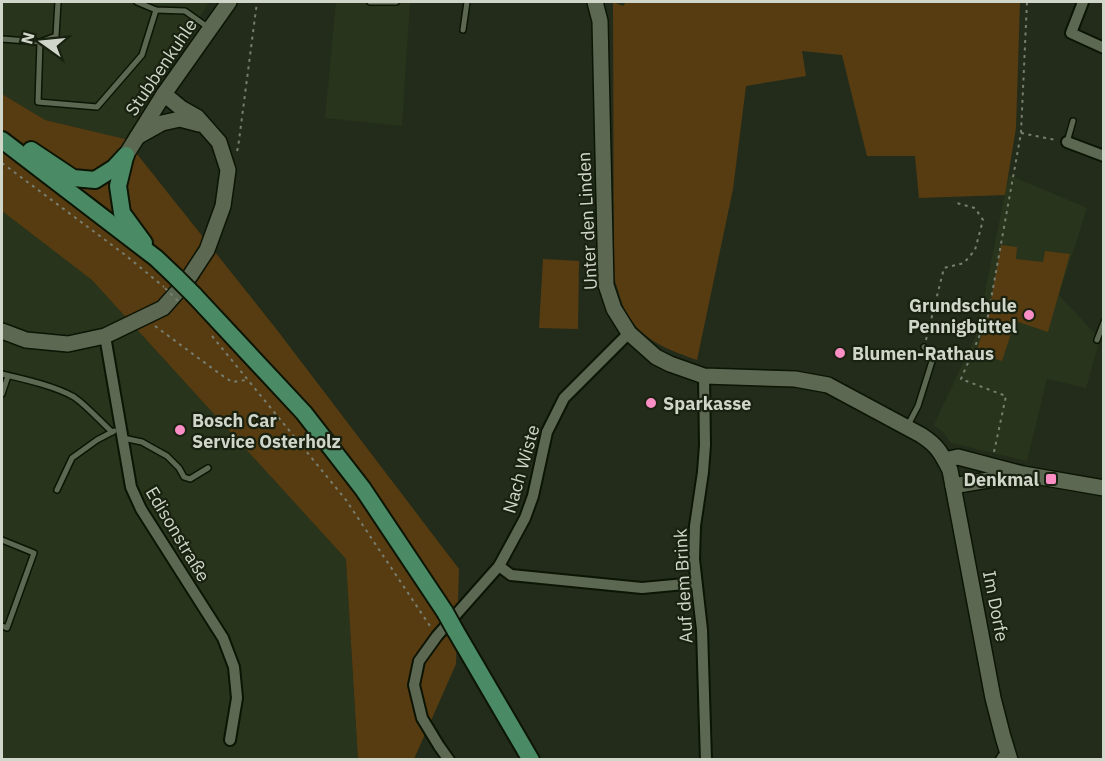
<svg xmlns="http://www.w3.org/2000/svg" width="1105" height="761" font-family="'IBM Plex Sans',sans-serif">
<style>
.built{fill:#28341b}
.green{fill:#583c11}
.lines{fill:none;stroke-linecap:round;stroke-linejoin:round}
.lane-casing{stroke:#0c1404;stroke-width:8}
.street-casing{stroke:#0c1404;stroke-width:14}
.secondary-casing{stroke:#0c1404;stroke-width:18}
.primary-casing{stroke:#0c1404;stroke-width:20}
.path{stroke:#777e6f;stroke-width:2;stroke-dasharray:3 4.5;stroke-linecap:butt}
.lane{stroke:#5d6853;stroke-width:5}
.street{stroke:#5d6853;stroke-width:10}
.secondary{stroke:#5d6853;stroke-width:15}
.primary{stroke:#4a8a64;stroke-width:16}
.primary-bridge-casing{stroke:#0c1404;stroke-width:20;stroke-linecap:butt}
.path-bridge{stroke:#777e6f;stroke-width:2;stroke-dasharray:3 4.5;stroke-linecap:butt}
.primary-bridge{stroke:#4a8a64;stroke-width:16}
.poi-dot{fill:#fb8fc5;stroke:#192210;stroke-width:2}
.labels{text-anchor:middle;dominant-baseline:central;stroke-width:4.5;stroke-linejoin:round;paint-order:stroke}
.street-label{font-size:18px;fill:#d0d6ca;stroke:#192210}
.poi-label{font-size:18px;font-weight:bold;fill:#d0d6ca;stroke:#192210;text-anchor:start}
</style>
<rect width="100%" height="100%" fill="#232c1a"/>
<g class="built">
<path d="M 2,2 L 209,2 L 125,139 L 45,120 L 2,94 Z"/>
<path d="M 336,2 L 410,2 L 402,126 L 325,118 Z"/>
<path d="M 1009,175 L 1087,208 L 1059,295 L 1100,339 L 1086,388 L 1047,379 L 1027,461 L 951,443 L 943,432 L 934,425 L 976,335 Z"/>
<path d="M 2,211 L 92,280 L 346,559 L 358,759 L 2,759 Z"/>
</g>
<g class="green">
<path d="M 613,2 L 623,6 L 626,2 L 1020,2 L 1016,128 L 1005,195 L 919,198 L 915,156 L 867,156 L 842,55 L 802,51 L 806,76 L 746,86 L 733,189 L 697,360 C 669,350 643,341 627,314 C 621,303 618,289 614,278 Z"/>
<path d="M 2,94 L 45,120 L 125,139 L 277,330 L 459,569 L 456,664 L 414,759 L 358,759 L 346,559 L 92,280 L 2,211 Z"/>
<path d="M 1001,245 L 1017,247 L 1016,259 L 1043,262 L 1045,251 L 1070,254 L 1048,332 L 1015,321 L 1002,361 L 976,352 L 988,316 Z"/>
<path d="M 543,259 L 579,261 L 578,329 L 539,328 Z"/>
</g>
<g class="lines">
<g class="lane-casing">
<g id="lane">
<path d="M 137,2 L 156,10 L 185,11 L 209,28"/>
<path d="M 370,2 L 396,2"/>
<path d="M 463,30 L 467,2"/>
<path d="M 2,39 L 40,42 L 38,102 L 97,107 L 142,55 L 156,10"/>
<path d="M 40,42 L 56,36 L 58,2"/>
<path d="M 1067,142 L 1073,121"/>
<path d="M 1097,340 L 1104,322"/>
<path d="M 2,374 C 23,379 55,386 74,397 C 87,406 100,421 112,432"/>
<path d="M 2,394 L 8,376"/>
<path d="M 907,427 L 918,406 L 933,358 L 924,347"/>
<path d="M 123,438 L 142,442 L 149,446 L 167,456 L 179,468 L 184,477 L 190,479 L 208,468"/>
<path d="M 57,490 L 72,458 L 97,440 L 114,431"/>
<path d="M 2,540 L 34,553 L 7,628 L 2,626"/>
<path d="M 998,760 L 1001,755 L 1007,753"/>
</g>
</g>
<g class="street-casing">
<g id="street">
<path d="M 1083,2 L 1071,33 L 1104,48"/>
<path d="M 1067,142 L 1104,156"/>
<path d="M 105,336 L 131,487 L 141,509 L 223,638 L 234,667 L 237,698 L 230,740"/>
<path d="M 704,376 L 705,445 L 703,472 L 695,526 L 694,559 L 702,630 L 706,760"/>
<path d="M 499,566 L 511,575 L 642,588 L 696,583"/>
<path d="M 449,760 L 439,746 L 422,718 L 414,685 L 419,661 L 437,636 L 499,566 L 525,518 L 533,496 L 547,432 L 564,398 L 629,333"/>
</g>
</g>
<g class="secondary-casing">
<g id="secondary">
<path d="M 595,2 L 600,21 L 606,285 L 614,309 L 629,333 L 656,357 L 670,364 L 704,376 L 795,379 L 828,385 L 921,435 C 938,446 941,453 950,470 L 993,698 L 1003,737 L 1010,760"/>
<path d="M 137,137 L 162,123 L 180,119 L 199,124"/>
<path d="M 126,155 L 164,94 L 229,2"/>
<path d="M 2,331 L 26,340 L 68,344 L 105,336 L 163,308 L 186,282 L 207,250 L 223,206 L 228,170 L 219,142 L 197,117 L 181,108 L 164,94"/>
<path d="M 945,460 L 958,457 L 1023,474 L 1104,488"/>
<path d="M 953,486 L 1018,475"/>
</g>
</g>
<g class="primary-casing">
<g id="primary">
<path d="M 2,140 L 156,258 L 176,277"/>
<path d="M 31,150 L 73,178 L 95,180 L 114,168 L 126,155"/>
<path d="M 125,157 L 118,186 L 122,213 L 144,243"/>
<path d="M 194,295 L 304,413 L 363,489 L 445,612"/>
<path d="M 455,630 L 531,760"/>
</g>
</g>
<g class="path">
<path d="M 1021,133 L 1056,140"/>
<path d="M 237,151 L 238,148 L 257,2"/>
<path d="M 2,163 L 124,254 L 164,287"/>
<path d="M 155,326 L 220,374 L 232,382 L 246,380"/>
<path d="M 212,336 L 346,500 L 430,626"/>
<path d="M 926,340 L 944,268 L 964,263 L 975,250 L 983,220 L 975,208 L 953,202"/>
<path d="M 994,452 L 1006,396 L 961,379 L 988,316 L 1021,133 L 1027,2"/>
</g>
<use href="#lane" class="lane"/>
<use href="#street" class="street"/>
<use href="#secondary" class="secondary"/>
<use href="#primary" class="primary"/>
<g class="primary-bridge-casing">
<g id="primary-bridge">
<path d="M 176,277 L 194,295"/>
<path d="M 445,612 L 455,630"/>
</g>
</g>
<path class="path-bridge" d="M 165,288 L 180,303"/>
<use href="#primary-bridge" class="primary-bridge"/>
</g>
<g class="poi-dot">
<circle cx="1029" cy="315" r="6"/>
<circle cx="840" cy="353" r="6"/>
<circle cx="651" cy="403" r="6"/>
<circle cx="180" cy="430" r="6"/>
<rect x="1045" y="473" width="12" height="12" rx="3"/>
</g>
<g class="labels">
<g class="street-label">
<text transform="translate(161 67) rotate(-56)">Stubbenkuhle</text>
<text transform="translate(587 221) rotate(-93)">Unter den Linden</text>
<text transform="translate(521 469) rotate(-74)">Nach Wiste</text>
<text transform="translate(178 534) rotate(59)">Edisonstraße</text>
<text transform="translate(683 586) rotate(-93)">Auf dem Brink</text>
<text transform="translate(996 606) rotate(79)">Im Dorfe</text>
</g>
<g class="poi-label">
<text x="1017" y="305" text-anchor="end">Grundschule<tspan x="1017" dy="21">Pennigbüttel</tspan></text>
<text x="852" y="353">Blumen-Rathaus</text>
<text x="663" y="403">Sparkasse</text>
<text x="192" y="420">Bosch Car<tspan x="192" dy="21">Service Osterholz</tspan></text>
<text x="1039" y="479" text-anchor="end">Denkmal</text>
</g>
</g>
<rect width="1105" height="761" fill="none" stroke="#d0d6ca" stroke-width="6"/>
<g transform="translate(42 42) rotate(285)" stroke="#192210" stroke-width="4.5" paint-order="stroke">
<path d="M0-4.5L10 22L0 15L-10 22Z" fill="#d0d6ca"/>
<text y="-9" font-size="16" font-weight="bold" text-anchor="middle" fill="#d0d6ca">N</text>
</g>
</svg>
